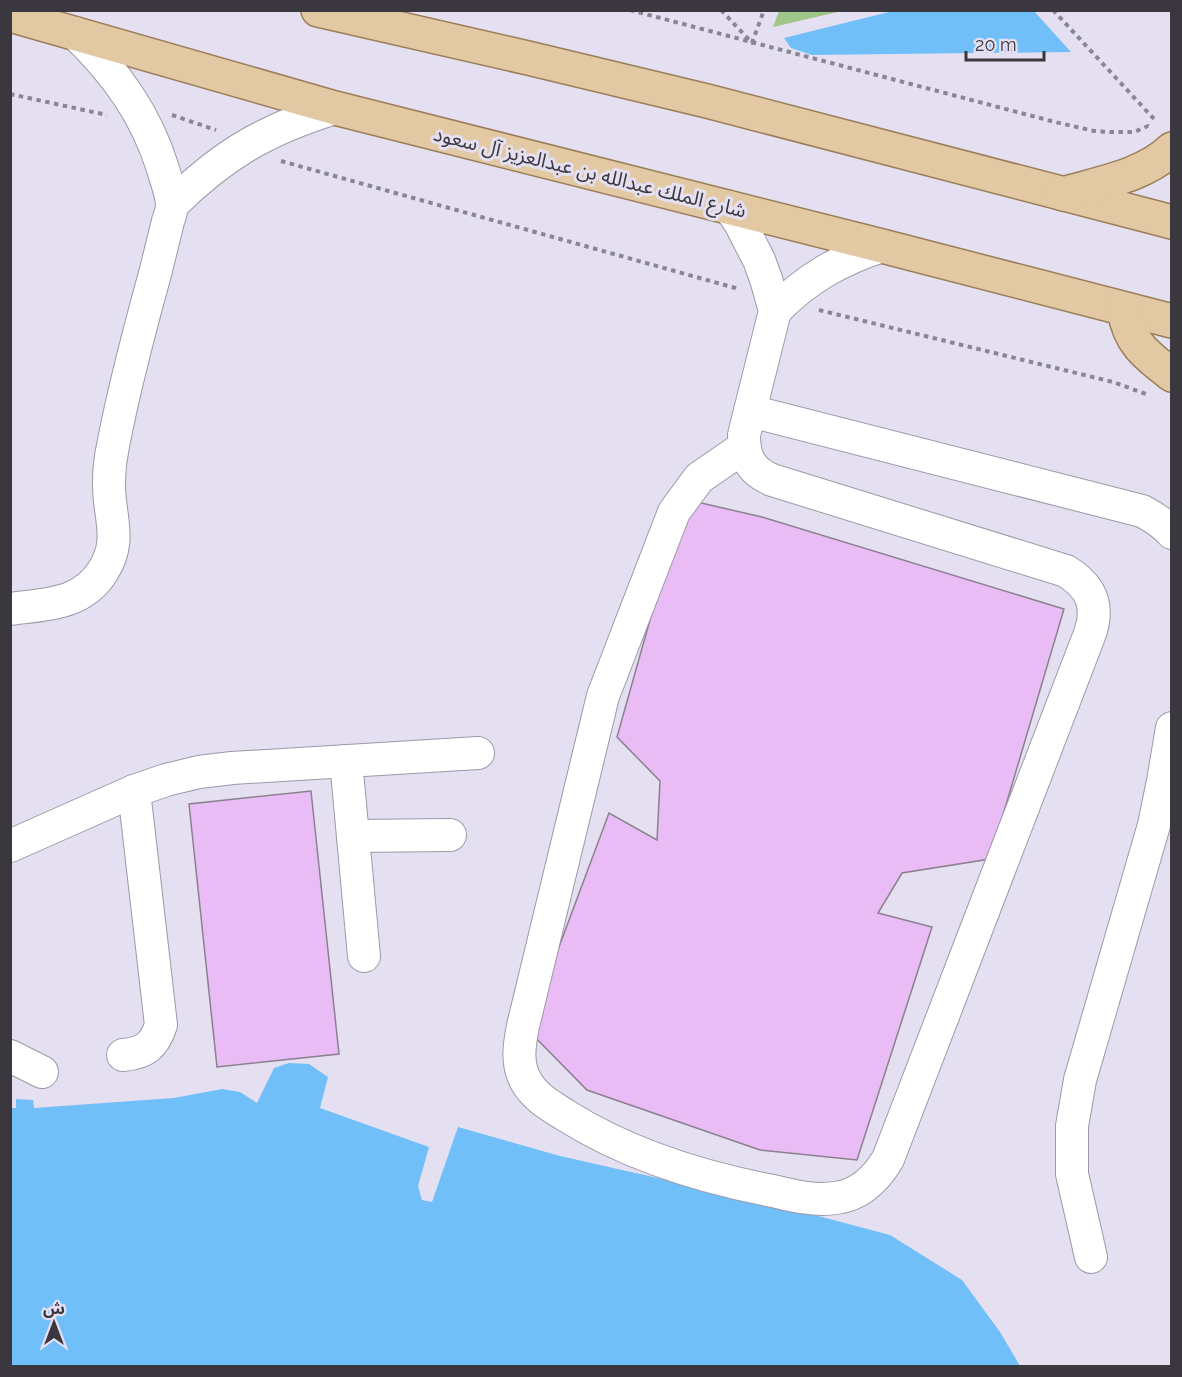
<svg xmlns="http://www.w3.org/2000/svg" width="1182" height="1377" font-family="Raleway,'Noto Sans Arabic',sans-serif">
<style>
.green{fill:#9ec689}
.water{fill:#70bff9}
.building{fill:#e9bcf6;stroke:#8a808e;stroke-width:1.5}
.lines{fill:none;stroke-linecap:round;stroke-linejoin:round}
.minor-casing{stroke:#9d98a8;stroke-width:34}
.major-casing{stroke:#9a7e57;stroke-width:36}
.path{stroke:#898591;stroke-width:4;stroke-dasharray:4.5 4.5;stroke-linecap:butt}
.minor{stroke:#fff;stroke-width:32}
.major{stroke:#e2c8a3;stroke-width:33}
.labels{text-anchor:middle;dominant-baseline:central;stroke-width:6;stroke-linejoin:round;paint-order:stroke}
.street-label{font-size:20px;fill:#3a373e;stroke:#e5e0f1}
</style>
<rect width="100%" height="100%" fill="#e5e0f1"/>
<path class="green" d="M 779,11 L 779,10 L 842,11 L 773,27 Z"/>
<g class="water">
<path d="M 1033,10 L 1071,52 L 812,55 L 791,48 L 784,38 L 893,11 Z"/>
<path d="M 289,1063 L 309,1064 L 328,1077 L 320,1108 L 429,1147 L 418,1186 L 422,1200 L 432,1202 L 458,1127 L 560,1156 L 773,1204 L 890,1235 L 962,1280 L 1000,1332 L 1020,1366 L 11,1366 L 10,1108 L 16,1108 L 16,1099 L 33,1100 L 34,1108 L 174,1098 L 222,1089 L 240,1092 L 257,1103 L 274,1068 Z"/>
</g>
<g class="building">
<path d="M 684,499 L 762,517 L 1064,609 L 990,859 L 902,873 L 878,913 L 932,927 L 857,1160 L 760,1150 L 587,1090 L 528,1030 L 609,813 L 657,840 L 660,781 L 617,737 Z"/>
<path d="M 311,791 L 339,1054 L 217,1067 L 189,804 Z"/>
</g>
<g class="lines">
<g class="minor-casing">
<g id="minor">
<path d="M 172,205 C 223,154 267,129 335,108"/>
<path d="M 729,207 L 740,223 L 759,260 L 766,279 L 775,311 L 744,435 C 744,458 751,471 772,480 L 1066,571 C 1092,587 1100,607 1089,636 L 888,1159 C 876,1179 860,1195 836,1198 C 815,1201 793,1196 773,1191 C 700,1177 628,1155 565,1115 C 551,1106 536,1098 527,1083 C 516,1065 519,1046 523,1026 L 603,696 L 674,512 L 699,478 L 744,447"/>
<path d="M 775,311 C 806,279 839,260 882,246"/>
<path d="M 750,411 L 1142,511 C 1154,517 1163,523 1172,533"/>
<path d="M 10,609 C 46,604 82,605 103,571 C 119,546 113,527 110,501 C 108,483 109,464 113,446 C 124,387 140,328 156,270 C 160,254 164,237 168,221 C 170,216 172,209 172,204 C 171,192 166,180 163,169 C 146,114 116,73 75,33"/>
<path d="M 346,761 L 364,956"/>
<path d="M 353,836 L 450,835"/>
<path d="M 10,846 L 134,791 L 166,780 L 199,772 L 232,768 L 478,753"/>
<path d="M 123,1055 C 145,1053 154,1046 161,1025 L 134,791"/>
<path d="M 10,1056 L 42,1072"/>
<path d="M 1091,1257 L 1072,1174 L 1072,1126 L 1080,1080 L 1154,825 L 1163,781 L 1172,728"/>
</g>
</g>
<g class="major-casing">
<g id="major">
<path d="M 318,10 L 528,58 L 707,101 L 1172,222"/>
<path d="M 10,15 L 335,108 L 882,246 L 1172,321"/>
<path d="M 1063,194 C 1100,183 1144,176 1172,149"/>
<path d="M 1124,309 C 1129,343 1146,355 1172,375"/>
</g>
</g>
<g class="path">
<path d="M 630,10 L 1055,122 L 1094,131 L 1111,132 L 1134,132 L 1148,126 L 1152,128"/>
<path d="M 721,10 L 752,43 L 764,10"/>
<path d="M 1053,10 L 1155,120"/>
<path d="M 10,94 L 107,115"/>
<path d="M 172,115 L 216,130"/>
<path d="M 281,161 L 739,289"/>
<path d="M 819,310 L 1113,382 L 1146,394"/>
</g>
<use href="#minor" class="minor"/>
<use href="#major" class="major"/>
</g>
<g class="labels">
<g class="street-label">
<text transform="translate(590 172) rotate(14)">شارع الملك عبدالله بن عبدالعزيز آل سعود</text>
</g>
</g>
<rect width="1182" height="1377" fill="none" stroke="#3a373e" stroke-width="24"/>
<g transform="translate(54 1323)" stroke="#e5e0f1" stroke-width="4.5" paint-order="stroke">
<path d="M0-4.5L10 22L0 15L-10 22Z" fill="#3a373e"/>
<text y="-9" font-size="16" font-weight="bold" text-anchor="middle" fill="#3a373e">ش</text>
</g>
<path d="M966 51v9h78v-9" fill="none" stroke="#3a373e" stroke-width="3"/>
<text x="975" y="51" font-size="18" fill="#3a373e" stroke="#e5e0f1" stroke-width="4.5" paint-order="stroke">20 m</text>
</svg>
